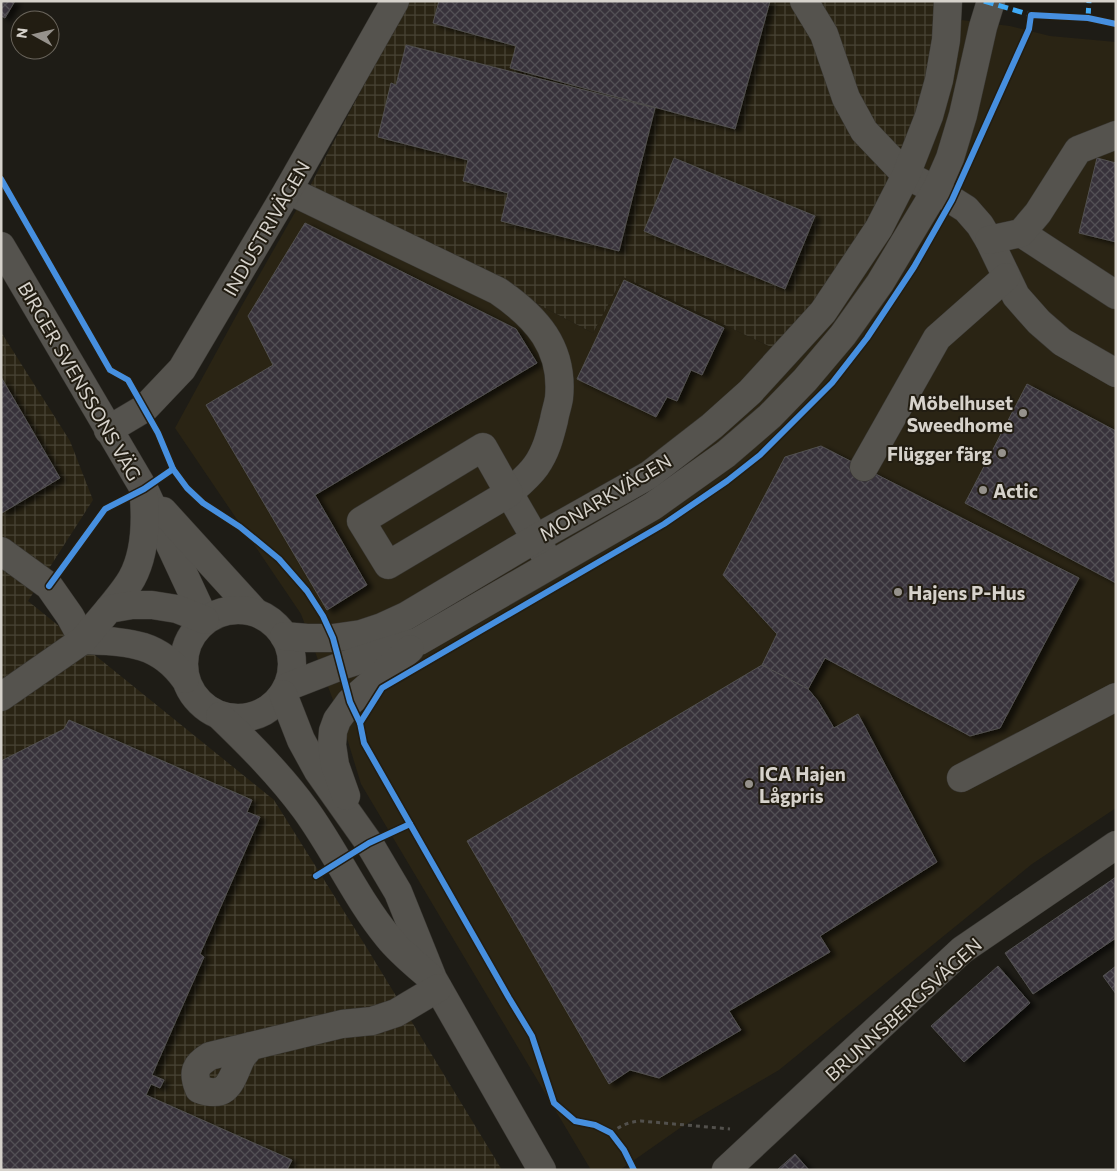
<svg xmlns="http://www.w3.org/2000/svg" width="1117" height="1171" font-family="Commissioner,sans-serif">
<style>
.built{fill:#2a2414}
.industrial{fill:url(#industrial-grid)}
.building{fill:url(#building-cross-hatch);stroke:#525050;filter:url(#shadow)}
.lines{fill:none;stroke-linecap:round;stroke-linejoin:round}
.minor-casing{stroke:#393732;stroke-width:29}
.path{stroke:#52504c;stroke-width:3;stroke-dasharray:4 4;stroke-linecap:butt}
.minor{stroke:#55534e;stroke-width:28}
.quiet{stroke:#3fa9f5;stroke-width:5;stroke-dasharray:10 5;stroke-linecap:butt}
.cycleway-casing{stroke:#221d12;stroke-width:9}
.cycleway{stroke:#468fdf;stroke-width:6}
.poi-dot{fill:#96928c;stroke:#221d12;stroke-width:2}
.labels{text-anchor:middle;dominant-baseline:central;stroke-width:4;stroke-linejoin:round;paint-order:stroke}
.street-label{font-size:19px;fill:#d6d2cb;stroke:#221d12}
.poi-label{font-size:19px;font-weight:bold;fill:#d6d2cb;stroke:#221d12;text-anchor:start}
</style>
<defs>
<pattern id="industrial-grid" width="8" height="8" patternUnits="userSpaceOnUse" patternTransform="scale(1.25)"><rect width="8" height="8" fill="#2a2414"/><path d="M0 4h8M4 0v8" fill="none" stroke="#484335"/></pattern>
<pattern id="building-cross-hatch" width="8" height="8" patternUnits="userSpaceOnUse" patternTransform="scale(1.25)"><rect width="8" height="8" fill="#37333a"/><path d="M0 0l8 8M0 8l8-8" fill="none" stroke="#535055"/></pattern>
<filter id="shadow"><feDropShadow dx="5.5" dy="3" stdDeviation="2.5" flood-color="#0009"/></filter>
</defs>
<rect width="100%" height="100%" fill="#1e1c16"/>
<path class="built" d="M 937,17 L 1010,26 L 1050,36 L 1116,42 L 1116,808 L 1032,864 L 779,1070 L 680,1128 L 620,1170 L 591,1170 L 361,784 L 346,735 L 301,614 L 175,428 L 241,307 L 310,186 L 593,333 L 623,277 L 773,348 Z"/>
<g class="industrial">
<path d="M 409,1 L 934,1 L 937,17 L 925,88 L 898,169 L 849,263 L 773,348 L 623,277 L 593,333 L 310,186 Z"/>
<path d="M 1,332 L 70,441 L 93,500 L 28,601 L 274,800 L 365,945 L 502,1170 L 1,1170 Z"/>
</g>
<g class="building">
<path d="M 1,1 L 15,1 L 5,18 L 1,16 Z"/>
<path d="M 439,1 L 770,1 L 735,129 L 510,68 L 516,46 L 433,23 Z"/>
<path d="M 406,45 L 655,108 L 619,251 L 501,221 L 508,193 L 463,181 L 468,160 L 378,137 L 391,83 L 396,85 Z"/>
<path d="M 674,158 L 815,216 L 785,289 L 644,231 Z"/>
<path d="M 1097,158 L 1116,163 L 1116,242 L 1079,233 Z"/>
<path d="M 305,223 L 516,329 L 537,363 L 315,495 L 367,585 L 327,610 L 206,405 L 273,365 L 248,316 Z"/>
<path d="M 624,280 L 724,328 L 702,375 L 691,370 L 677,401 L 667,397 L 656,417 L 577,379 Z"/>
<path d="M 1,377 L 60,478 L 2,513 L 1,512 Z"/>
<path d="M 1027,384 L 1116,431 L 1116,583 L 965,503 Z"/>
<path d="M 821,446 L 1079,578 L 1000,728 L 970,736 L 825,658 L 808,689 L 762,665 L 777,634 L 723,575 L 785,457 Z"/>
<path d="M 762,665 L 808,689 L 818,701 L 834,728 L 858,714 L 937,862 L 820,936 L 830,952 L 729,1011 L 741,1030 L 659,1078 L 630,1070 L 609,1084 L 467,841 Z"/>
<path d="M 69,720 L 252,800 L 247,812 L 260,817 L 200,954 L 204,957 L 152,1075 L 164,1080 L 160,1088 L 151,1084 L 146,1095 L 292,1160 L 287,1170 L 1,1170 L 1,761 L 64,729 Z"/>
<path d="M 1116,877 L 1116,938 L 1033,994 L 1005,953 Z"/>
<path d="M 998,966 L 1030,1003 L 964,1062 L 931,1026 Z"/>
<path d="M 1116,966 L 1116,994 L 1103,976 Z"/>
<path d="M 795,1154 L 809,1170 L 777,1170 Z"/>
</g>
<g class="lines">
<g class="minor-casing">
<g id="minor">
<path d="M 804,1 L 824,34 L 846,98 L 864,131 L 906,175 L 936,190 L 966,209 L 980,225 L 989,240 L 1016,296 L 1039,322 L 1062,342 L 1116,373"/>
<path d="M 288,190 L 498,291 C 536,317 564,347 559,398 C 558,405 555,413 554,420 C 550,436 546,452 536,466 C 529,476 518,485 509,493 L 545,555"/>
<path d="M 1021,233 L 1116,295"/>
<path d="M 989,240 L 1021,233 L 1038,213 L 1078,150 L 1116,135"/>
<path d="M 1,246 L 144,489 L 205,620"/>
<path d="M 108,430 L 145,408 L 182,369 L 288,190 L 395,1"/>
<path d="M 483,447 L 509,493 L 388,565 L 361,521 Z"/>
<path d="M 864,467 L 937,338 L 1006,277"/>
<path d="M 163,511 L 255,612"/>
<path d="M 1,551 L 49,586 L 70,616 L 83,640"/>
<path d="M 109,609 C 117,599 126,589 132,578 C 145,554 146,524 144,498"/>
<circle cx="238" cy="664" r="54"/>
<path d="M 284,636 L 307,638 L 333,638 L 361,634 L 382,627 L 406,616 L 535,539 L 649,475 L 712,426 L 750,392 L 823,312 L 879,228 L 906,175 L 929,116 L 939,80 L 946,40 L 948,1"/>
<path d="M 83,640 C 126,642 158,641 185,679"/>
<path d="M 287,687 L 341,666 L 419,641 L 653,506 L 726,454 L 770,416 L 805,380 L 843,335 L 880,283 L 936,190 L 950,158 L 963,115 L 983,27 L 991,1"/>
<path d="M 283,694 L 301,740 L 318,771 L 369,843 L 398,892 L 433,979 L 542,1170"/>
<path d="M 1,697 L 83,640 L 109,609 L 132,605 L 152,605 L 177,609 L 205,620"/>
<path d="M 220,716 C 250,745 280,775 305,809 C 335,850 356,898 388,937 C 400,952 415,964 429,976"/>
<path d="M 961,778 L 1116,697"/>
<path d="M 346,796 L 335,765 L 332,745 L 333,731 L 337,720 L 350,702 L 410,649"/>
<path d="M 251,1046 C 246,1052 241,1057 239,1063 C 230,1084 226,1099 199,1089 C 192,1072 195,1065 210,1056 L 342,1024 L 372,1021 L 396,1013 L 438,988"/>
<path d="M 726,1170 L 962,950 L 1116,845"/>
</g>
</g>
<path class="path" d="M 611,1133 C 621,1125 629,1122 641,1121 L 730,1129"/>
<use href="#minor" class="minor"/>
<g class="quiet">
<path d="M 984,1 L 1031,15"/>
<path d="M 1088,18 L 1089,1"/>
</g>
<g class="cycleway-casing">
<g id="cycleway">
<path d="M 1,179 L 110,370 L 128,380 L 158,433 L 173,469 L 187,488 L 203,503 L 240,527 L 279,559 L 307,591 L 323,616 L 333,638 L 350,702 L 360,723 L 364,743 L 509,998 L 532,1036 L 554,1103 L 575,1121 L 595,1125 L 611,1133 L 624,1150 L 634,1170"/>
<path d="M 49,586 L 105,509 L 144,489 L 173,469"/>
<path d="M 360,723 L 382,688 L 664,524 L 727,481 L 760,455 L 832,383 L 867,338 L 914,267 L 952,200 L 1029,29 L 1031,15 L 1088,18 L 1116,24"/>
<path d="M 316,876 L 369,843 L 410,824"/>
</g>
</g>
<use href="#cycleway" class="cycleway"/>
</g>
<g class="poi-dot">
<circle cx="1023" cy="413" r="5"/>
<circle cx="1002" cy="453" r="5"/>
<circle cx="983" cy="490" r="5"/>
<circle cx="898" cy="592" r="5"/>
<circle cx="749" cy="784" r="5"/>
</g>
<g class="labels">
<g class="street-label">
<text transform="translate(266 228) rotate(-60)">INDUSTRIVÄGEN</text>
<text transform="translate(80 381) rotate(60)">BIRGER SVENSSONS VÄG</text>
<text transform="translate(605 497) rotate(-31)">MONARKVÄGEN</text>
<text transform="translate(903 1009) rotate(-42)">BRUNNSBERGSVÄGEN</text>
</g>
<g class="poi-label">
<text x="1013" y="402" text-anchor="end">Möbelhuset<tspan x="1013" dy="22">Sweedhome</tspan></text>
<text x="992" y="453" text-anchor="end">Flügger färg</text>
<text x="993" y="490">Actic</text>
<text x="908" y="592">Hajens P-Hus</text>
<text x="759" y="773">ICA Hajen<tspan x="759" dy="22">Lågpris</tspan></text>
</g>
</g>
<rect width="1117" height="1171" fill="none" stroke="#d6d2cb" stroke-width="5"/>
<g transform="translate(35 35) rotate(278)"><circle r="24" fill="#221d12" stroke="#6a655c"/>
<path d="M0-4L9 19L0 12L-9 19Z" fill="#96928c"/>
<text y="-8" font-size="14" font-weight="bold" text-anchor="middle" fill="#d6d2cb">N</text>
</g>
</svg>
